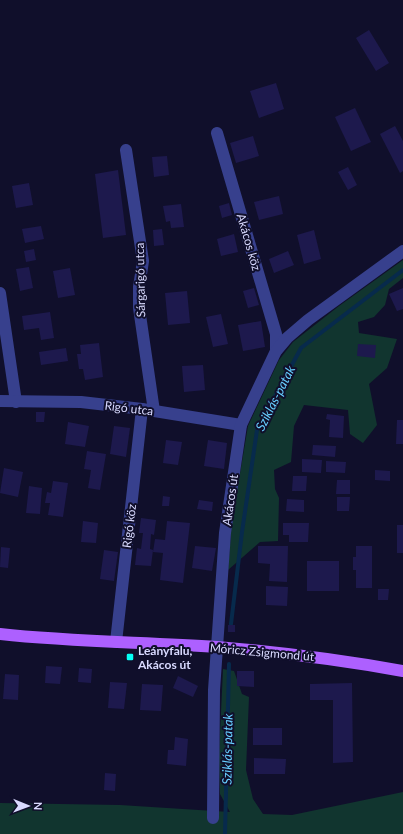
<svg xmlns="http://www.w3.org/2000/svg" width="403" height="834" font-family="Lato,sans-serif">
<style>
.green{fill:#11352f}
.lines{fill:none;stroke-linecap:round;stroke-linejoin:round}
.stream{stroke:#072a4c;stroke-width:4}
.building{fill:#1d194d}
.minor{stroke:#37408d;stroke-width:12}
.major{stroke:#ad60ff;stroke-width:12}
.poi-dot{fill:#05fff4;stroke:#100f2b;stroke-width:1.5}
.labels{text-anchor:middle;dominant-baseline:central;stroke-width:4;stroke-linejoin:round;paint-order:stroke}
.street-label{font-size:12px;fill:#d9daff;stroke:#100f2b}
.poi-label{font-size:12px;font-weight:bold;fill:#d9daff;stroke:#100f2b;text-anchor:start}
.water-label{font-size:13px;font-style:italic;fill:#67ceff;stroke:#100f2b}
</style>
<rect width="100%" height="100%" fill="#100f2b"/>
<g class="green">
<path d="M 403,260 L 403,278 L 389,289 L 385,305 L 374,317 L 358,322 L 359,333 L 397,339 L 387,368 L 369,384 L 377,425 L 363,443 L 350,434 L 348,410 L 304,405 L 294,426 L 291,462 L 274,470 L 275,489 L 279,498 L 278,541 L 260,542 L 228,570 L 232,521 L 248,426 L 279,360 L 293,342 L 339,306 Z"/>
<path d="M 223,669 L 234,671 L 242,694 L 249,697 L 246,770 L 253,799 L 263,814 L 292,815 L 403,792 L 403,834 L 0,834 L 0,803 L 120,805 L 230,812 L 220,794 L 219,756 Z"/>
</g>
<g class="lines">
<g class="stream">
<path d="M 231,624 L 242,532 L 257,430 L 301,348 L 403,270"/>
<path d="M 225,834 L 229,664"/>
</g>
</g>
<g class="building">
<path d="M 369,30 L 389,63 L 376,71 L 356,38 Z"/>
<path d="M 276,83 L 284,109 L 259,118 L 250,91 Z"/>
<path d="M 355,108 L 371,142 L 351,151 L 335,117 Z"/>
<path d="M 395,126 L 403,141 L 403,171 L 400,173 L 380,134 Z"/>
<path d="M 253,136 L 259,156 L 236,163 L 230,143 Z"/>
<path d="M 167,156 L 169,175 L 154,177 L 152,157 Z"/>
<path d="M 348,167 L 357,185 L 348,190 L 338,172 Z"/>
<path d="M 118,170 L 126,235 L 103,238 L 95,174 Z"/>
<path d="M 29,183 L 33,205 L 16,208 L 12,186 Z"/>
<path d="M 279,196 L 283,214 L 259,220 L 254,202 Z"/>
<path d="M 229,203 L 232,215 L 222,218 L 219,206 Z"/>
<path d="M 181,204 L 184,227 L 171,228 L 170,221 L 166,222 L 163,206 Z"/>
<path d="M 41,226 L 44,239 L 25,243 L 22,229 Z"/>
<path d="M 162,229 L 164,245 L 154,246 L 153,230 Z"/>
<path d="M 314,230 L 321,259 L 304,264 L 297,235 Z"/>
<path d="M 234,234 L 238,252 L 221,256 L 217,239 Z"/>
<path d="M 34,249 L 36,260 L 26,262 L 24,251 Z"/>
<path d="M 288,251 L 294,265 L 274,273 L 269,259 Z"/>
<path d="M 29,267 L 33,288 L 20,291 L 16,269 Z"/>
<path d="M 70,268 L 75,295 L 58,298 L 53,271 Z"/>
<path d="M 254,288 L 259,305 L 248,308 L 243,291 Z"/>
<path d="M 403,288 L 403,309 L 397,311 L 389,294 Z"/>
<path d="M 187,291 L 190,323 L 168,325 L 165,293 Z"/>
<path d="M 50,312 L 54,338 L 41,340 L 39,328 L 24,330 L 22,316 Z"/>
<path d="M 221,314 L 228,344 L 213,347 L 206,317 Z"/>
<path d="M 261,321 L 265,347 L 243,351 L 238,325 Z"/>
<path d="M 99,343 L 103,377 L 85,380 L 83,369 L 79,369 L 77,354 L 81,354 L 80,345 Z"/>
<path d="M 358,344 L 376,345 L 375,358 L 357,356 Z"/>
<path d="M 66,348 L 68,361 L 41,365 L 39,352 Z"/>
<path d="M 203,365 L 205,390 L 184,392 L 182,366 Z"/>
<path d="M 36,412 L 45,412 L 44,422 L 36,422 Z"/>
<path d="M 327,414 L 344,416 L 343,438 L 329,437 L 330,420 L 326,419 Z"/>
<path d="M 397,420 L 403,420 L 403,444 L 396,444 Z"/>
<path d="M 68,422 L 89,426 L 85,447 L 65,444 Z"/>
<path d="M 114,426 L 130,428 L 126,457 L 110,454 Z"/>
<path d="M 166,440 L 182,442 L 178,465 L 163,463 Z"/>
<path d="M 208,440 L 227,443 L 224,469 L 204,466 Z"/>
<path d="M 313,445 L 336,446 L 335,457 L 312,455 Z"/>
<path d="M 87,451 L 106,454 L 100,490 L 88,488 L 91,470 L 84,469 Z"/>
<path d="M 302,459 L 322,460 L 321,473 L 302,472 Z"/>
<path d="M 326,461 L 346,462 L 345,473 L 326,472 Z"/>
<path d="M 4,468 L 23,472 L 18,497 L 0,493 Z"/>
<path d="M 375,470 L 390,471 L 390,481 L 375,480 Z"/>
<path d="M 293,476 L 307,476 L 306,491 L 292,491 Z"/>
<path d="M 337,480 L 350,480 L 350,494 L 336,494 Z"/>
<path d="M 53,481 L 68,483 L 63,517 L 48,515 L 50,503 L 45,503 L 47,492 L 51,493 Z"/>
<path d="M 29,486 L 42,488 L 40,514 L 26,513 Z"/>
<path d="M 163,496 L 170,497 L 169,506 L 162,506 Z"/>
<path d="M 337,497 L 350,497 L 349,511 L 337,511 Z"/>
<path d="M 287,499 L 304,500 L 304,512 L 286,511 Z"/>
<path d="M 199,500 L 213,502 L 212,511 L 197,509 Z"/>
<path d="M 141,518 L 156,520 L 154,535 L 151,534 L 150,549 L 153,550 L 151,566 L 135,565 L 137,548 L 141,549 L 143,533 L 139,533 Z"/>
<path d="M 83,521 L 98,523 L 96,543 L 81,542 Z"/>
<path d="M 167,521 L 190,523 L 183,583 L 160,580 L 163,553 L 153,552 L 155,539 L 165,540 Z"/>
<path d="M 283,523 L 309,523 L 308,542 L 289,542 L 289,535 L 283,535 Z"/>
<rect x="397" y="525" width="6" height="28"/>
<path d="M 195,546 L 216,548 L 212,571 L 192,568 Z"/>
<path d="M 258,546 L 288,546 L 287,582 L 269,581 L 270,564 L 258,563 Z"/>
<path d="M 356,546 L 372,546 L 372,588 L 356,588 L 356,570 L 353,570 L 353,557 L 356,557 Z"/>
<path d="M 1,547 L 10,548 L 8,568 L 0,567 Z"/>
<path d="M 104,550 L 118,552 L 114,581 L 100,579 Z"/>
<rect x="307" y="561" width="32" height="30"/>
<path d="M 266,586 L 288,587 L 287,606 L 266,605 Z"/>
<path d="M 378,589 L 389,589 L 388,600 L 378,600 Z"/>
<rect x="228" y="625" width="7" height="7"/>
<path d="M 46,666 L 62,667 L 60,684 L 45,683 Z"/>
<path d="M 79,668 L 92,669 L 91,683 L 78,682 Z"/>
<path d="M 237,671 L 254,671 L 254,687 L 237,686 Z"/>
<path d="M 5,674 L 19,675 L 18,700 L 3,699 Z"/>
<path d="M 178,676 L 198,686 L 193,697 L 173,688 Z"/>
<path d="M 110,682 L 127,683 L 124,709 L 108,708 Z"/>
<path d="M 352,683 L 353,762 L 333,763 L 333,700 L 310,700 L 310,684 Z"/>
<path d="M 142,684 L 163,685 L 161,711 L 140,710 Z"/>
<rect x="253" y="728" width="29" height="17"/>
<path d="M 175,737 L 188,739 L 186,766 L 167,764 L 168,750 L 174,750 Z"/>
<path d="M 254,758 L 286,759 L 285,774 L 254,774 Z"/>
<path d="M 105,773 L 116,774 L 115,791 L 104,790 Z"/>
</g>
<g class="lines">
<g class="minor">
<path d="M 217,133 L 276,334 L 276,351"/>
<path d="M 126,150 L 143,261 L 139,287 L 139,308 L 154,411"/>
<path d="M 0,293 L 16,402"/>
<path d="M 0,401 L 81,402 L 142,409 L 241,425"/>
<path d="M 116,642 L 142,409"/>
<path d="M 213,818 L 214,690 L 217,647 L 225,533 L 241,425 L 276,351 L 287,338 L 308,320 L 403,251"/>
</g>
<path class="major" d="M 0,634 C 72,642 145,642 217,647 C 280,652 341,660 403,671"/>
</g>
<rect class="poi-dot" x="126" y="653" width="8" height="8" rx="2"/>
<g class="labels">
<g class="street-label">
<text transform="translate(249 242) rotate(74)">Akácos köz</text>
<text transform="translate(140 280) rotate(-91)">Sárgarigó utca</text>
<text transform="translate(129 408) rotate(7)">Rigó utca</text>
<text transform="translate(230 500) rotate(-82)">Akácos út</text>
<text transform="translate(129 526) rotate(-83)">Rigó köz</text>
<text transform="translate(262 652) rotate(5)">Móricz Zsigmond út</text>
</g>
<g class="poi-label">
<text x="138" y="650">Leányfalu,<tspan x="138" dy="14">Akácos út</tspan></text>
</g>
<g class="water-label">
<text transform="translate(275 398) rotate(-63)">Sziklás-patak</text>
<text transform="translate(227 749) rotate(-89)">Sziklás-patak</text>
</g>
</g>
<g transform="translate(28 806) rotate(91)" stroke="#100f2b" stroke-width="3" paint-order="stroke">
<path d="M0-3L7 15L0 10L-7 15Z" fill="#d9daff"/>
<text y="-6" font-size="11" font-weight="bold" text-anchor="middle" fill="#d9daff">N</text>
</g>
</svg>
